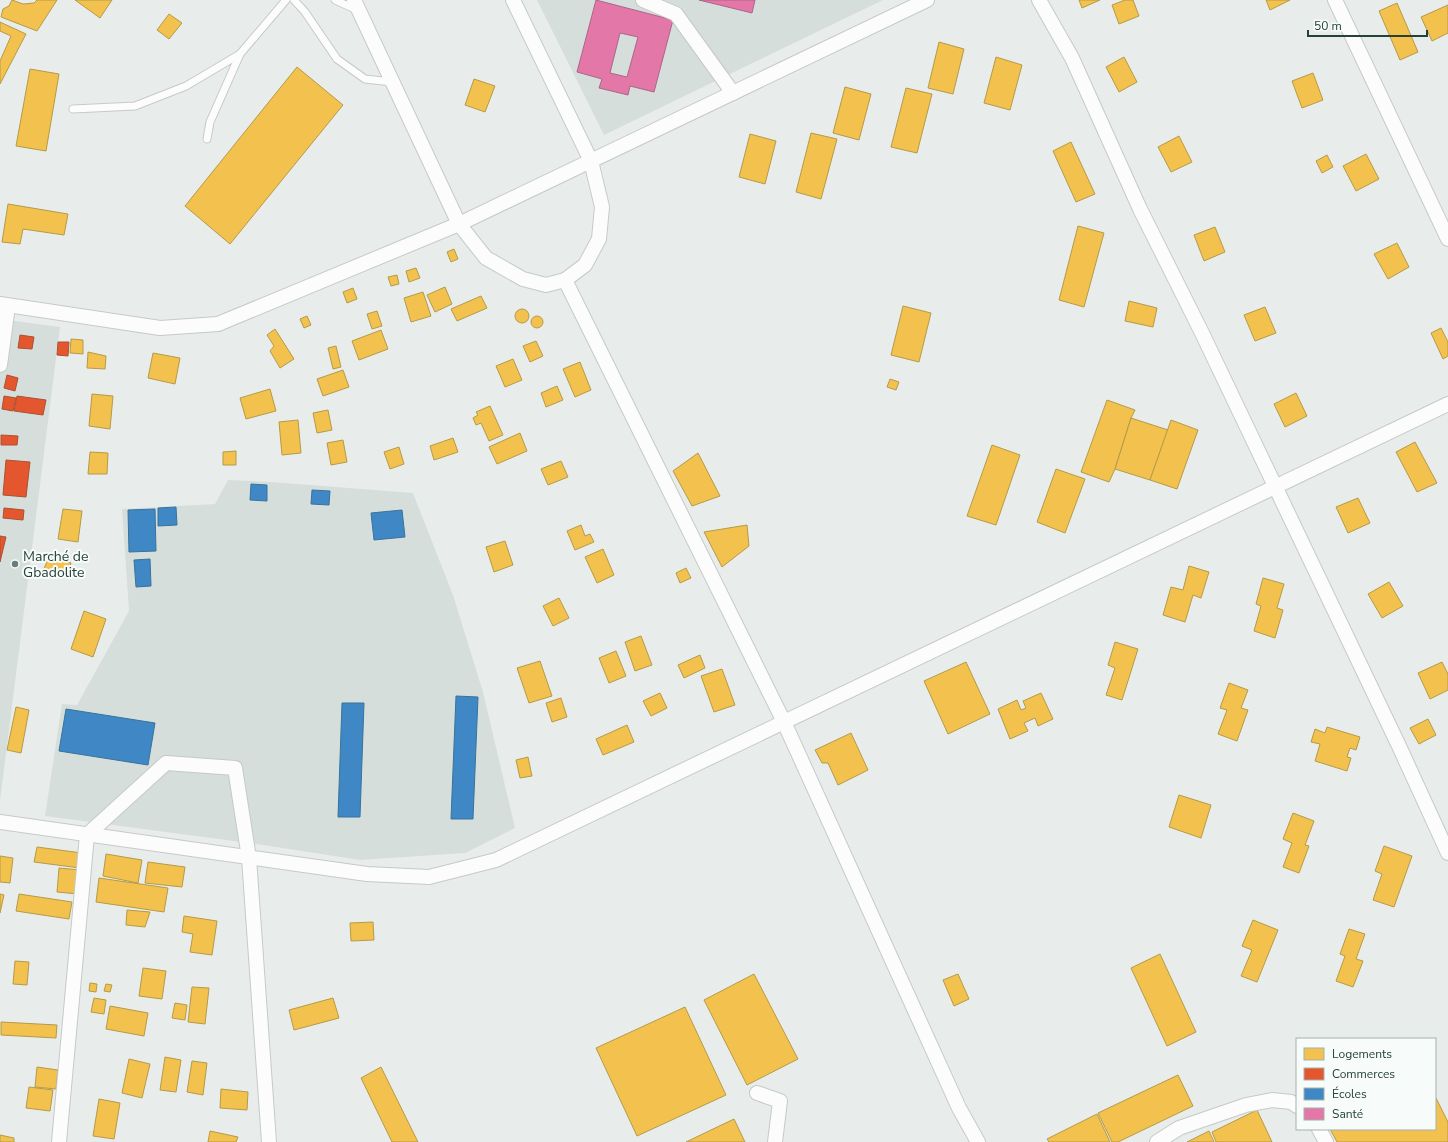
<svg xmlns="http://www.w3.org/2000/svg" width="1448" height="1142" font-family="'Nunito Sans',sans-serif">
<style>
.built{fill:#d6dedb}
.homes{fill:#f2c14e;stroke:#b49b48}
.shops{fill:#e4572e;stroke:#aa5132}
.schools{fill:#3f88c5;stroke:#37739b}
.health{fill:#e377a8;stroke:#aa6787;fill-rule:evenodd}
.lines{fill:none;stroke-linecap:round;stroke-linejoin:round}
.lane-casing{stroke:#c5cac8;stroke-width:9}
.street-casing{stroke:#c5cac8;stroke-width:16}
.lane{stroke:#fcfcfc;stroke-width:7}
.street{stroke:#fcfcfc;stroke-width:14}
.poi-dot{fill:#697e78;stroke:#f7fbf9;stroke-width:1.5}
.labels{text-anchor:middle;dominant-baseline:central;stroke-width:4;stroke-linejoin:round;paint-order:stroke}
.poi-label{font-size:14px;fill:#24423a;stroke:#f7fbf9;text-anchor:start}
</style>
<rect width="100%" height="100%" fill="#e8edeb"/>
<g class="built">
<path d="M 537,0 L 883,0 L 604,135 Z"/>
<path d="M 0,319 L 60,327 L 0,801 Z"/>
<path d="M 228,480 L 272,482 L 413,493 L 453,595 L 483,692 L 515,828 L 465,853 L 360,860 L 263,845 L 45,816 L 62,704 L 77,705 L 129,611 L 122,509 L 215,504 Z"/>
</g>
<g class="homes">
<path d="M 12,0 L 23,4 L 34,3 L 37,0 L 57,0 L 37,31 L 1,17 L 3,9 L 9,6 Z"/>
<path d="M 75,0 L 112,0 L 100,18 Z"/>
<path d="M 1079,0 L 1100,0 L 1082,8 Z"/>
<path d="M 1125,0 L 1133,0 L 1139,16 L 1119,24 L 1112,5 Z"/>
<path d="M 1266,0 L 1290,0 L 1270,10 Z"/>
<path d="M 1397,3 L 1418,52 L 1400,60 L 1379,11 Z"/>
<path d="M 1448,5 L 1448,33 L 1432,41 L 1421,17 Z"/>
<path d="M 169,14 L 182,23 L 169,39 L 157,30 Z"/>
<path d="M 0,22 L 26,34 L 0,84 L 0,61 L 11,36 L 0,31 Z"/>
<path d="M 939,42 L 964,49 L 953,94 L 928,88 Z"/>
<path d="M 996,57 L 1022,65 L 1010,110 L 984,103 Z"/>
<path d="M 1124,57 L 1137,82 L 1119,92 L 1106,67 Z"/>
<path d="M 297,67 L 343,105 L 230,244 L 185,206 Z"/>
<path d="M 30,69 L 59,74 L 46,151 L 16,146 Z"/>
<path d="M 1313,73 L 1323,100 L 1302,108 L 1292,81 Z"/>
<path d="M 474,79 L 495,86 L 485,112 L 465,105 Z"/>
<path d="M 845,87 L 871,94 L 859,140 L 833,133 Z"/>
<path d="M 906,88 L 932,94 L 917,153 L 891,147 Z"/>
<path d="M 811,133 L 837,139 L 821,199 L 796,192 Z"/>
<path d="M 750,134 L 776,141 L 765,184 L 739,177 Z"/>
<path d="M 1179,136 L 1192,162 L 1171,172 L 1158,147 Z"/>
<path d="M 1071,142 L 1095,194 L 1076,202 L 1053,151 Z"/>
<path d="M 1366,154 L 1379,179 L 1356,191 L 1343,166 Z"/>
<path d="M 1327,155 L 1333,167 L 1322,173 L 1316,161 Z"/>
<path d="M 8,204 L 68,214 L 64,235 L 23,229 L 20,244 L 2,242 Z"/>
<path d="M 1078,226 L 1104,233 L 1084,307 L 1059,300 Z"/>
<path d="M 1215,227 L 1225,252 L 1204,261 L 1194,235 Z"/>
<path d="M 1397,243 L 1409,267 L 1388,279 L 1374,254 Z"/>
<path d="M 454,249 L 458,259 L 451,262 L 447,252 Z"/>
<path d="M 416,268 L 420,278 L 409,282 L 406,271 Z"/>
<path d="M 397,275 L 399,284 L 391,286 L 388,277 Z"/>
<path d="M 445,287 L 452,304 L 435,312 L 427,295 Z"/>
<path d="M 353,288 L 357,299 L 347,303 L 343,292 Z"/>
<path d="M 423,292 L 431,316 L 411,322 L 404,298 Z"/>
<path d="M 481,296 L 487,308 L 457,321 L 451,309 Z"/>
<path d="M 1129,301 L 1157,308 L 1153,327 L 1125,321 Z"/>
<path d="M 903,306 L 931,313 L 919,362 L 891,355 Z"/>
<path d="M 1265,307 L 1276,333 L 1255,341 L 1244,315 Z"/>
<circle cx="522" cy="316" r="7"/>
<path d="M 377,311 L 382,326 L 372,329 L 367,314 Z"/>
<path d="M 307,316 L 311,325 L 304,328 L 300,319 Z"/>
<circle cx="537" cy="322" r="6"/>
<path d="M 1441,328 L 1448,342 L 1448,356 L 1443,359 L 1431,333 Z"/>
<path d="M 275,329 L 294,359 L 280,368 L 270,351 L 274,346 L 267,335 Z"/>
<path d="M 381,330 L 388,349 L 359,360 L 352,341 Z"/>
<path d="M 71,339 L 83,340 L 83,354 L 70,353 Z"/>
<path d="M 536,341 L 543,356 L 530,362 L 523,346 Z"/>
<path d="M 336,346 L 341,367 L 333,369 L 328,348 Z"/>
<path d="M 88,352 L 106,356 L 105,369 L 87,368 Z"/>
<path d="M 153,353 L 180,358 L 175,384 L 148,378 Z"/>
<path d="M 513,359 L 522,380 L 505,387 L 496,366 Z"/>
<path d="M 580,362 L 591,390 L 575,397 L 563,369 Z"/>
<path d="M 343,370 L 349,387 L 323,396 L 317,379 Z"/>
<path d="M 890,379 L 899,382 L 896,390 L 887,387 Z"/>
<path d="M 557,386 L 563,400 L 546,407 L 541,393 Z"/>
<path d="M 270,389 L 276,411 L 246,419 L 240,398 Z"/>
<path d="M 1296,393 L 1307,416 L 1285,427 L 1274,404 Z"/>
<path d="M 92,394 L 113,396 L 110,429 L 89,426 Z"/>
<path d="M 1107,400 L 1135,410 L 1131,418 L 1115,469 L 1109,482 L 1081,472 Z"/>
<path d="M 490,406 L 503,435 L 489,441 L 481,423 L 476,425 L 473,418 L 478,415 L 476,412 Z"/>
<path d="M 328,410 L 332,430 L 317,433 L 313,413 Z"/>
<path d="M 1131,418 L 1168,430 L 1150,480 L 1115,469 Z"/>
<path d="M 298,420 L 301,453 L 282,455 L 279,422 Z"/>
<path d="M 1171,420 L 1198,430 L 1177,489 L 1150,480 Z"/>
<path d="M 520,433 L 527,451 L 497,464 L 489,447 Z"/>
<path d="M 453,438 L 458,452 L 434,460 L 430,446 Z"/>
<path d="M 343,440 L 347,462 L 331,465 L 327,443 Z"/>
<path d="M 1415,442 L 1437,483 L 1417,492 L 1396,452 Z"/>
<path d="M 992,445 L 1020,455 L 996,525 L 967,516 Z"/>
<path d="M 399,447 L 404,464 L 390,469 L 384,452 Z"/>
<path d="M 236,451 L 236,465 L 223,465 L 223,452 Z"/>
<path d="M 90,452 L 108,453 L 107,474 L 88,474 Z"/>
<path d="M 698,453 L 720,496 L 692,506 L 673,471 Z"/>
<path d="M 561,461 L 568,477 L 548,485 L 541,469 Z"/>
<path d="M 1056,469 L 1085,479 L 1065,533 L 1037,522 Z"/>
<path d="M 1358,498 L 1370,523 L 1348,533 L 1336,507 Z"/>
<path d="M 63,509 L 82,511 L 78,542 L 58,539 Z"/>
<path d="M 581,525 L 585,536 L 590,534 L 594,542 L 575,550 L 567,531 Z"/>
<path d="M 747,525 L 749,546 L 722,567 L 704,532 Z"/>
<path d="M 505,541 L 513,565 L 494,572 L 486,547 Z"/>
<path d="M 603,549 L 614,575 L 597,583 L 585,557 Z"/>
<path d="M 49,556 L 71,563 L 67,576 L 44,569 Z"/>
<path d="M 1189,566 L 1209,572 L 1201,598 L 1193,595 L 1185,622 L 1163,615 L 1171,587 L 1183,590 Z"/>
<path d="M 686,568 L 691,578 L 680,583 L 676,573 Z"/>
<path d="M 1263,578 L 1284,584 L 1277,608 L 1283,610 L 1275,638 L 1254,631 L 1261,606 L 1256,604 Z"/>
<path d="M 1389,582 L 1403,606 L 1382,618 L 1368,594 Z"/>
<path d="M 559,598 L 569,618 L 553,626 L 543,606 Z"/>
<path d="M 84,611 L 106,619 L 93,657 L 71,649 Z"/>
<path d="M 641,636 L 652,665 L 635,671 L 625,642 Z"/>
<path d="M 1115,642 L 1138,649 L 1122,700 L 1106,695 L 1115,668 L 1108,665 Z"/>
<path d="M 616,651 L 626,676 L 609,683 L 599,658 Z"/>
<path d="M 700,655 L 705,668 L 684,678 L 678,665 Z"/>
<path d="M 540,661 L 552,696 L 529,703 L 517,668 Z"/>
<path d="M 966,662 L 990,714 L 948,734 L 924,681 Z"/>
<path d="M 1442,662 L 1448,674 L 1448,690 L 1430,699 L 1418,673 Z"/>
<path d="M 722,669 L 735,705 L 714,712 L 701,676 Z"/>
<path d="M 1229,683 L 1248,690 L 1241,708 L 1248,710 L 1237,741 L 1218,734 L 1227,710 L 1220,708 Z"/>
<path d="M 660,693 L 667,708 L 651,716 L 643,701 Z"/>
<path d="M 1041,693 L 1053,719 L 1038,726 L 1035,718 L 1024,723 L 1028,731 L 1010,739 L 998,709 L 1017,700 L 1021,710 L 1026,708 L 1023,701 Z"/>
<path d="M 561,698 L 567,717 L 552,722 L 546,703 Z"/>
<path d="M 16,707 L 29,710 L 21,753 L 7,750 Z"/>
<path d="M 1428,719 L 1436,735 L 1419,744 L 1410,728 Z"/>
<path d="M 627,725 L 634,742 L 603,755 L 596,739 Z"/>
<path d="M 1327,727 L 1360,737 L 1356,750 L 1350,748 L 1347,757 L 1351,758 L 1347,771 L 1315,761 L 1320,744 L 1311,742 L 1315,729 L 1325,733 Z"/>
<path d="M 851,733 L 868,770 L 838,785 L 828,763 L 822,763 L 815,750 Z"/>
<path d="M 528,757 L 532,776 L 520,778 L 516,760 Z"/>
<path d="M 1179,795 L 1211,805 L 1201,838 L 1169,827 Z"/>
<path d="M 1293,813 L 1314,821 L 1305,845 L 1309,846 L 1299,873 L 1283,867 L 1292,843 L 1283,839 Z"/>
<path d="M 1384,846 L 1412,856 L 1394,907 L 1373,900 L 1382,874 L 1375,871 Z"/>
<path d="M 37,847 L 82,853 L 80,868 L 34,862 Z"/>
<path d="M 106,854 L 142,860 L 138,883 L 103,876 Z"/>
<path d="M 0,856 L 13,858 L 10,883 L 0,882 Z"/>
<path d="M 148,862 L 185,867 L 182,887 L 145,883 Z"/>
<path d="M 59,868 L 81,870 L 78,894 L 57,892 Z"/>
<path d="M 99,878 L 168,888 L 164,912 L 96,902 Z"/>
<path d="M 0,894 L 4,895 L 0,913 Z"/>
<path d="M 19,894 L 72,902 L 69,919 L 16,911 Z"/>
<path d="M 127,910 L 150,912 L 145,927 L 126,925 Z"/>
<path d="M 184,916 L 217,921 L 212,955 L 190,952 L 193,934 L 182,932 Z"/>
<path d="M 1253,920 L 1278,930 L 1257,982 L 1241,976 L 1252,950 L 1242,946 Z"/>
<path d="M 373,922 L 374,940 L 351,941 L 350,923 Z"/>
<path d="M 1349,929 L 1365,934 L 1356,959 L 1363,961 L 1353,987 L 1336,981 L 1345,956 L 1340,954 Z"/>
<path d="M 1160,954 L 1196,1032 L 1167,1046 L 1131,968 Z"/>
<path d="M 15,961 L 29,962 L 27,985 L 13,984 Z"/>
<path d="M 143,968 L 166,971 L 162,999 L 139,996 Z"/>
<path d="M 754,974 L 798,1059 L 747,1085 L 704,1000 Z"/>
<path d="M 958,974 L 969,999 L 954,1006 L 943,980 Z"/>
<path d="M 90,983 L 97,984 L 96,992 L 89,991 Z"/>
<path d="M 106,984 L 112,985 L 110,992 L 104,991 Z"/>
<path d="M 192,987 L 209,988 L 205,1024 L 188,1022 Z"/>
<path d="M 94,998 L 106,1000 L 104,1014 L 91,1012 Z"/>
<path d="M 333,998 L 339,1018 L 294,1030 L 289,1010 Z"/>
<path d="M 175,1003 L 187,1005 L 185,1020 L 172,1018 Z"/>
<path d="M 110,1006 L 148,1013 L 144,1036 L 106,1029 Z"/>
<path d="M 685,1007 L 726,1095 L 637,1136 L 596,1048 Z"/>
<path d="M 1,1022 L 57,1025 L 56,1038 L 1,1035 Z"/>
<path d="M 165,1057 L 181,1060 L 176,1092 L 160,1090 Z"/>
<path d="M 129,1059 L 150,1064 L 142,1098 L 122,1093 Z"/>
<path d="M 192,1061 L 207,1063 L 203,1095 L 187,1092 Z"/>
<path d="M 37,1067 L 58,1070 L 56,1089 L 35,1087 Z"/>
<path d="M 381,1067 L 418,1142 L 392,1142 L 361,1078 Z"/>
<path d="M 1178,1075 L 1193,1106 L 1118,1142 L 1112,1142 L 1098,1113 Z"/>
<path d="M 29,1087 L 53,1090 L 50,1111 L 26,1108 Z"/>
<path d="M 221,1089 L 248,1092 L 247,1110 L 220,1108 Z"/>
<path d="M 1435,1096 L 1448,1122 L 1448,1142 L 1337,1142 L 1330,1129 L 1435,1129 Z"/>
<path d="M 99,1099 L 120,1103 L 114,1139 L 93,1136 Z"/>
<path d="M 1257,1110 L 1272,1142 L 1216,1142 L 1212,1132 Z"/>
<path d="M 1097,1114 L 1110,1142 L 1049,1142 L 1047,1139 Z"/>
<path d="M 734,1119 L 745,1142 L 686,1142 Z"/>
<path d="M 210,1131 L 238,1137 L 236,1142 L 208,1142 Z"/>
<path d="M 1209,1131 L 1214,1142 L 1187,1142 Z"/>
<path d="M 0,1135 L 14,1138 L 14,1142 L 0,1142 Z"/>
</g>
<g class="shops">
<path d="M 20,335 L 34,337 L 32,349 L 18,348 Z"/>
<path d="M 58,342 L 69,342 L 68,356 L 57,355 Z"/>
<path d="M 7,375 L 18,378 L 15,391 L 4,388 Z"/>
<path d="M 4,396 L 16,398 L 13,411 L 2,409 Z"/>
<path d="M 17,396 L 46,400 L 43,415 L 14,411 Z"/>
<path d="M 1,435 L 18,436 L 17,445 L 1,445 Z"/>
<path d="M 6,460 L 30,462 L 26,497 L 3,495 Z"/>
<path d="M 4,508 L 24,510 L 23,520 L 3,518 Z"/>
<path d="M 0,536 L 6,537 L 0,562 Z"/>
</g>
<g class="schools">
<path d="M 251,484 L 267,485 L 267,501 L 250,500 Z"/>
<path d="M 312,490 L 330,491 L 329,505 L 311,504 Z"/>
<path d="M 176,507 L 177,525 L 158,526 L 158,508 Z"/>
<path d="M 155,509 L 156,551 L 129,552 L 128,510 Z"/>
<path d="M 402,510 L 405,537 L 374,540 L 371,513 Z"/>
<path d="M 150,559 L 151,586 L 136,587 L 134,560 Z"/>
<path d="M 456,696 L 478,697 L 473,819 L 451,819 Z"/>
<path d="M 342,703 L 364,703 L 360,817 L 338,817 Z"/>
<path d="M 66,709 L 155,723 L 148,765 L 59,751 Z"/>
</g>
<g class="health">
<path d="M 596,0 L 673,20 L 654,92 L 630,86 L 628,95 L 599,88 L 602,79 L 577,72 ZM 620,33 L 638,37 L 627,77 L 610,73 Z"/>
<path d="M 699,0 L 755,0 L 752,13 Z"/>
</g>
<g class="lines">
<g class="lane-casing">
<g id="lane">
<path d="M 294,0 L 305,12 L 337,59 L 365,79 L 392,82"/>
<path d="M 335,0 L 357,10"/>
<path d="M 73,109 L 135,106 L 186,86 L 240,54 L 286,0"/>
<path d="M 207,139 L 210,122 L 240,54"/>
</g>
</g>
<g class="street-casing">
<g id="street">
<path d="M 354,0 L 459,224 L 486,258 L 523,279 L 546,285 L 565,280 L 585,265 L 599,239 L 602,207 L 591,161 L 513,0"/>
<path d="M 643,0 L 676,14 L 733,93"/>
<path d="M 1039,0 L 1072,58 L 1140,209 L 1202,333 L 1399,746 L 1448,853"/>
<path d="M 1335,0 L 1448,239"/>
<path d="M 565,280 L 784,722 L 959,1108 L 978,1142"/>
<path d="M 0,304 L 160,328 L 218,324 L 459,224 L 927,0"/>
<path d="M 0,365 L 8,306"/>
<path d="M 0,822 L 367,874 L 429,877 L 496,860 L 1448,404"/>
<path d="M 757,1093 L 780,1101 L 775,1142"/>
<path d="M 1319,1129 L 1326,1142"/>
<path d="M 59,1142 L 87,835 L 166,763 L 235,768 L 249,858 L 269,1142"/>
<path d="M 1157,1142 L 1179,1128 L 1246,1105 L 1272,1100 L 1291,1102 L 1297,1106"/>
</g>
</g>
<use href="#lane" class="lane"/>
<use href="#street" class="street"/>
</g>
<circle class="poi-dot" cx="15" cy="564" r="4"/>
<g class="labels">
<g class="poi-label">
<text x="23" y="556">Marché de<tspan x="23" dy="16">Gbadolite</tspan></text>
</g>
</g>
<rect x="1296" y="1038" width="140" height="92" fill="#f7fbf9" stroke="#a3b1ad"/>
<rect x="1304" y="1048" width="20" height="12" fill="#f2c14e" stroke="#a3b1ad"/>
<text x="1332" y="1058" font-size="12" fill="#24423a">Logements</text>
<rect x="1304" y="1068" width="20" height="12" fill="#e4572e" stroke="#a3b1ad"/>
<text x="1332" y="1078" font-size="12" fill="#24423a">Commerces</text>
<rect x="1304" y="1088" width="20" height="12" fill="#3f88c5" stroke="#a3b1ad"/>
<text x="1332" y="1098" font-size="12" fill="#24423a">Écoles</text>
<rect x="1304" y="1108" width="20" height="12" fill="#e377a8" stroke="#a3b1ad"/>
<text x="1332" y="1118" font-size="12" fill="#24423a">Santé</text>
<path d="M1308 30v6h119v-6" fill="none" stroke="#24423a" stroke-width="2"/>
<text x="1314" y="30" font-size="12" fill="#24423a" stroke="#f7fbf9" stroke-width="3" paint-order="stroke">50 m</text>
</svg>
